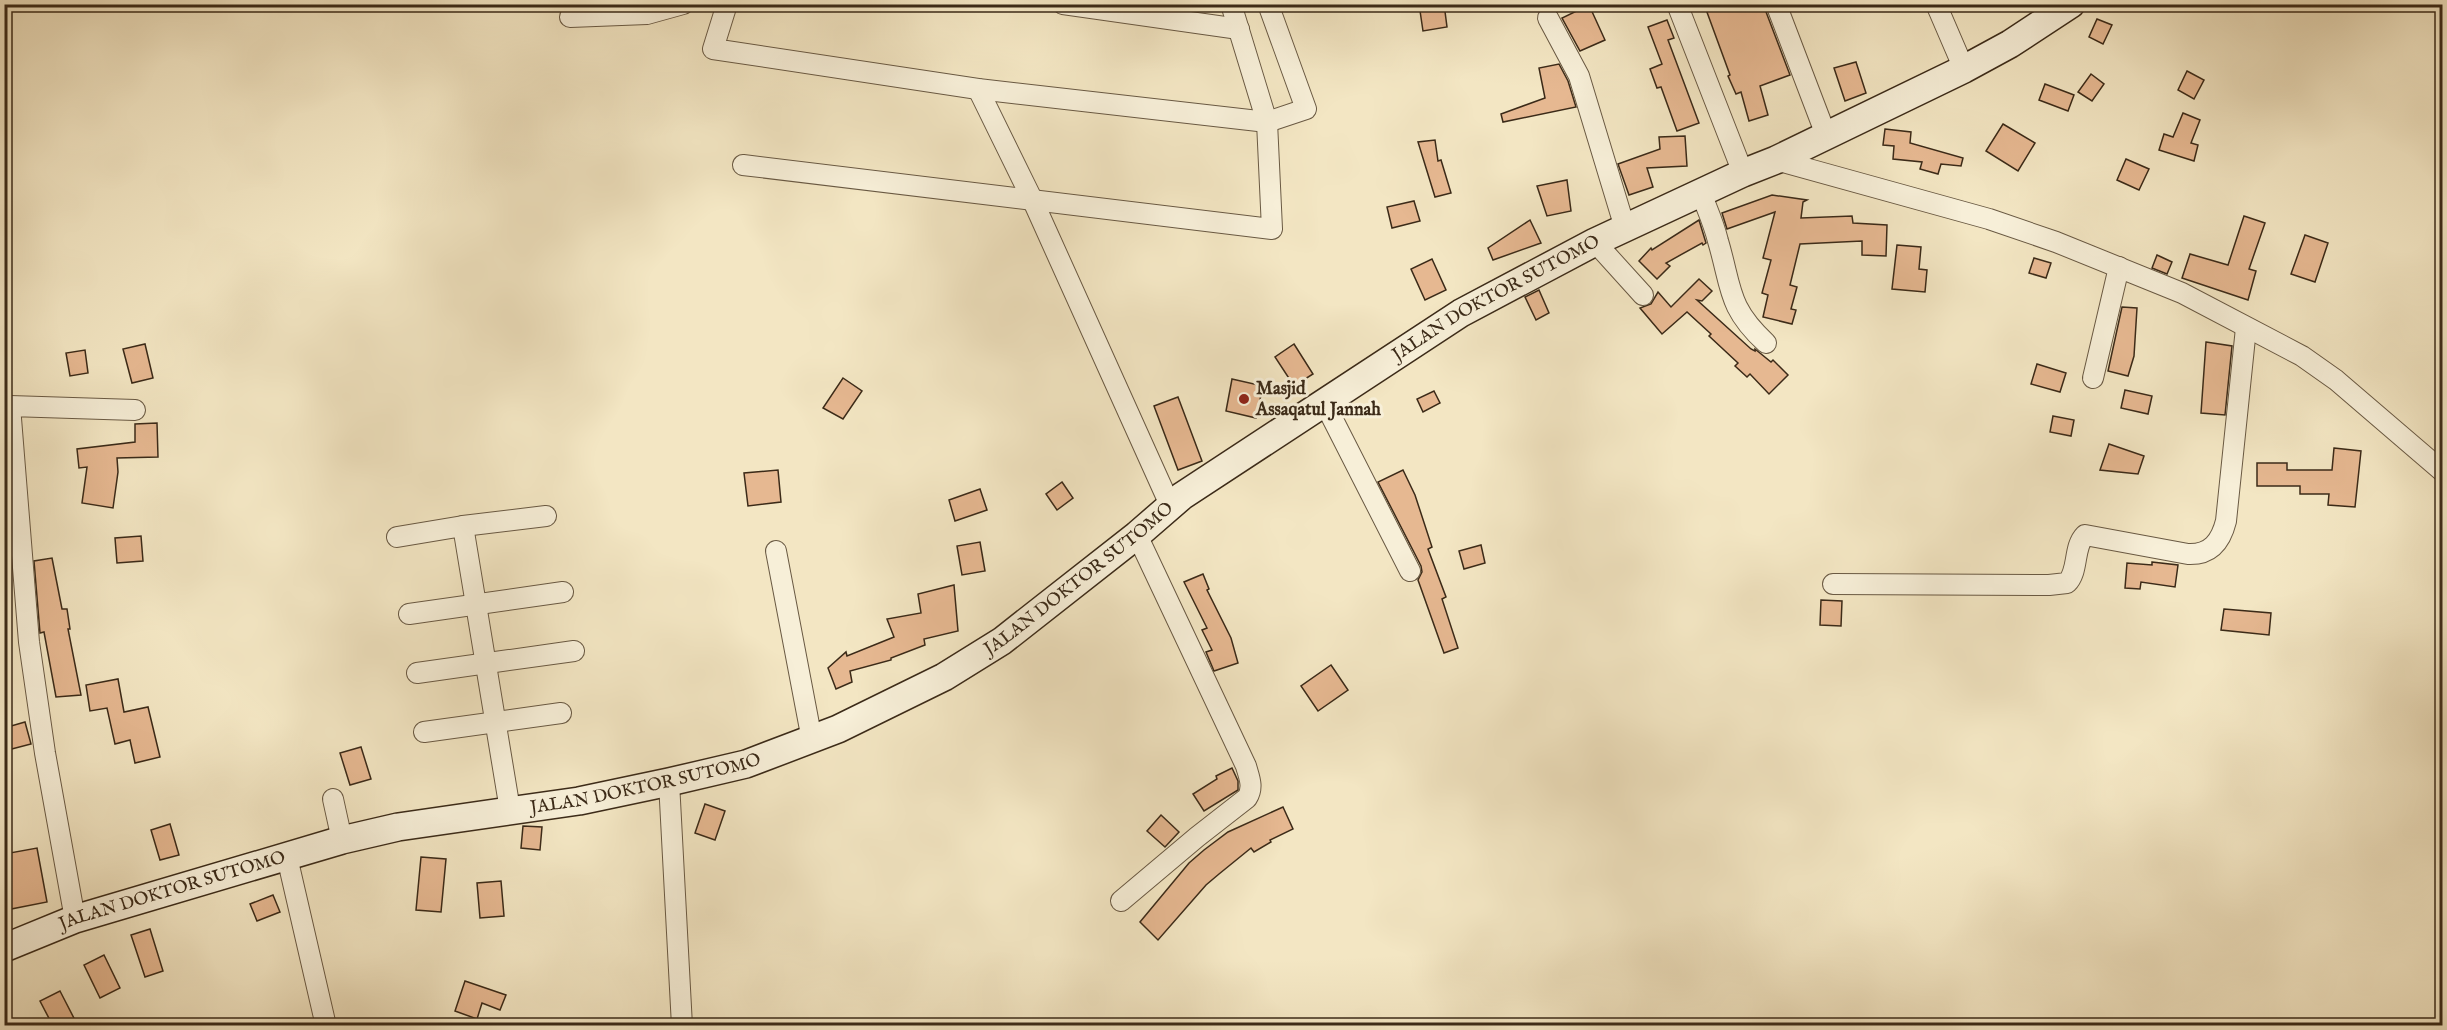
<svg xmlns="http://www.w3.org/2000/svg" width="2447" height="1030" font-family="'IM FELL English',serif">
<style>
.building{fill:#e6b891;stroke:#3b2a18;stroke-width:1.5}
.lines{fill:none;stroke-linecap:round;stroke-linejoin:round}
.street-casing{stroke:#695943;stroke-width:22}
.secondary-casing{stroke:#3b2a18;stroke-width:30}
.street{stroke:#f7efd8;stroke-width:20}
.secondary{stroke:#f7efd8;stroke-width:27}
.poi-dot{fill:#8f2418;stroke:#f7efd8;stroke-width:2}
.labels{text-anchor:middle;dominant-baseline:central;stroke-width:6;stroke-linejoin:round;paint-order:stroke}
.street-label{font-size:18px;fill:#3b2a18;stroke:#f7efd8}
.poi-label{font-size:18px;font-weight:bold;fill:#3b2a18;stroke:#f7efd8;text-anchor:start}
</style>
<rect width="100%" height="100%" fill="#f3e6c3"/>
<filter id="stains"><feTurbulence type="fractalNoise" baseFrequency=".00333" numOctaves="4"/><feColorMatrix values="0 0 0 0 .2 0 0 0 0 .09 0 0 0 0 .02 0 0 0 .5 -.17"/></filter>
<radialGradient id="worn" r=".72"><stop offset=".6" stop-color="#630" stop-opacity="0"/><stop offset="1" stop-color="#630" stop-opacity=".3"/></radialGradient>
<g class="building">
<path d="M 1419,4 L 1444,4 L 1447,27 L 1423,31 Z"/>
<path d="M 1704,4 L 1763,4 L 1790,75 L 1760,86 L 1768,115 L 1749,121 L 1741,92 L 1736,94 L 1728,76 L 1730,75 Z"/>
<path d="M 1589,5 L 1605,40 L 1580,51 L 1562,18 Z"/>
<path d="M 2097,19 L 2112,25 L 2103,44 L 2089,37 Z"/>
<path d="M 1667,20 L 1674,38 L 1668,40 L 1699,123 L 1677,131 L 1661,87 L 1657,88 L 1650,69 L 1662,64 L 1648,27 Z"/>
<path d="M 1856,62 L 1866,93 L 1845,101 L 1834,68 Z"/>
<path d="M 1559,64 L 1568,81 L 1576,107 L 1503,122 L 1501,114 L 1545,98 L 1539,68 Z"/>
<path d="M 2187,71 L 2204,80 L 2194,99 L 2178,90 Z"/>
<path d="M 2091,74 L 2104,84 L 2092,101 L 2078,92 Z"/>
<path d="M 2045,84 L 2074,95 L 2068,111 L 2039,100 Z"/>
<path d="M 2183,113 L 2200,120 L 2191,143 L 2198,145 L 2194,161 L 2159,150 L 2164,134 L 2173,137 Z"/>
<path d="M 2003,124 L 2035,143 L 2018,171 L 1986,151 Z"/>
<path d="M 1885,129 L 1911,132 L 1910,143 L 1963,158 L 1961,166 L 1941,164 L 1938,174 L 1920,169 L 1922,162 L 1893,159 L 1894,146 L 1883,145 Z"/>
<path d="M 1685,136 L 1687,166 L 1647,168 L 1653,187 L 1629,195 L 1618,164 L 1660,149 L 1659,137 Z"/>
<path d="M 1435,140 L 1438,161 L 1441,160 L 1451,193 L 1435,197 L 1418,142 Z"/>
<path d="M 2126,159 L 2149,169 L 2139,190 L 2117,180 Z"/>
<path d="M 1567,180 L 1571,211 L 1547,216 L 1537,186 Z"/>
<path d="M 1772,195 L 1807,200 L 1803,202 L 1801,218 L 1852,216 L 1853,223 L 1887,225 L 1886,256 L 1862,255 L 1862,241 L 1800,244 L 1790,285 L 1797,287 L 1791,309 L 1796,310 L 1792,324 L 1763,317 L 1768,295 L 1762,293 L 1771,260 L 1763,258 L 1775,212 L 1727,229 L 1722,213 Z"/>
<path d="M 1414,201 L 1420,221 L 1392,228 L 1387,207 Z"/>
<path d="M 2244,216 L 2265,223 L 2249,269 L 2256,271 L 2248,300 L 2182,278 L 2190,254 L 2228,265 Z"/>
<path d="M 1530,220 L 1541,243 L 1493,260 L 1488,248 Z"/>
<path d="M 1699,220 L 1706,243 L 1703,245 L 1702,243 L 1666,263 L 1670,266 L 1657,279 L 1639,261 L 1651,248 L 1652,250 Z"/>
<path d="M 2305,235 L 2328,243 L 2315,282 L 2291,274 Z"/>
<path d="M 1897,245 L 1921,247 L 1919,269 L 1927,270 L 1925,292 L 1892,289 Z"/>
<path d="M 2157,255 L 2172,262 L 2167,274 L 2152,268 Z"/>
<path d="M 2034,258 L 2051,263 L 2046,278 L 2029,273 Z"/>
<path d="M 1432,259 L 1446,290 L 1425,300 L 1411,269 Z"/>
<path d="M 1699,279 L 1712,291 L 1702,301 L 1697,300 L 1751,349 L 1755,351 L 1755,349 L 1771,362 L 1773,360 L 1788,375 L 1769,394 L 1750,374 L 1747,377 L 1735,366 L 1738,363 L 1709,336 L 1711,334 L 1687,312 L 1662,334 L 1640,308 L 1651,304 L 1658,292 L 1671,307 Z"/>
<path d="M 1539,290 L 1549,313 L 1536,320 L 1525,297 Z"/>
<path d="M 2122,307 L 2137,308 L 2134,356 L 2128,376 L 2108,371 Z"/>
<path d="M 2206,342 L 2232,346 L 2225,415 L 2201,413 Z"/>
<path d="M 145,344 L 153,378 L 132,383 L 123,349 Z"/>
<path d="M 1294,344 L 1313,374 L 1294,386 L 1275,357 Z"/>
<path d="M 85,350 L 88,373 L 70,376 L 66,353 Z"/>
<path d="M 2037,364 L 2066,373 L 2060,392 L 2031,384 Z"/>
<path d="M 843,378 L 862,391 L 843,419 L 823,408 Z"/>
<path d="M 1232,379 L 1263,386 L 1256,418 L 1226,411 Z"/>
<path d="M 2125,390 L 2152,396 L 2148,414 L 2121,408 Z"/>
<path d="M 1434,391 L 1440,403 L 1423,412 L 1417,399 Z"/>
<path d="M 1178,397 L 1202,461 L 1178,470 L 1154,406 Z"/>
<path d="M 2053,416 L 2074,420 L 2071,436 L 2050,432 Z"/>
<path d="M 157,423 L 158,457 L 117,458 L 118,472 L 113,508 L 82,503 L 87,467 L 79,468 L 77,449 L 135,442 L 135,424 Z"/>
<path d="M 2109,444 L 2144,456 L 2138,474 L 2100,470 Z"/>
<path d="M 2334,448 L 2361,451 L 2355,507 L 2328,505 L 2329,494 L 2300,494 L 2300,486 L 2257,486 L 2257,463 L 2287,463 L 2287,470 L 2332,470 Z"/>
<path d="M 778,470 L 781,502 L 748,506 L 744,473 Z"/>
<path d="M 1403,470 L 1415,495 L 1432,547 L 1428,549 L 1446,597 L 1442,599 L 1458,648 L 1444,653 L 1418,580 L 1422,572 L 1421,566 L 1378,482 Z"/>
<path d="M 1062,482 L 1073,498 L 1057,510 L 1046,494 Z"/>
<path d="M 980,489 L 987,510 L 955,521 L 949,500 Z"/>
<path d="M 141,536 L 143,561 L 117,563 L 115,538 Z"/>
<path d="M 980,542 L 985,571 L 962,575 L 957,546 Z"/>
<path d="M 1481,545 L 1485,563 L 1464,569 L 1459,551 Z"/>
<path d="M 52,558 L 62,609 L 67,609 L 70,629 L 68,629 L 81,695 L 56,697 L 44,632 L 40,633 L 34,561 Z"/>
<path d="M 2152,562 L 2178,565 L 2175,587 L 2141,582 L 2140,589 L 2125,588 L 2127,563 L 2152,565 Z"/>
<path d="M 1203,574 L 1209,589 L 1207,590 L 1231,638 L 1238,663 L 1214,671 L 1206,652 L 1212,650 L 1202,630 L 1207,628 L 1184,582 Z"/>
<path d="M 954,585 L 958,631 L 924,639 L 925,645 L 891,658 L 891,660 L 850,671 L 852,682 L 836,689 L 828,668 L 846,652 L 847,656 L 894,637 L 887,619 L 921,613 L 918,594 Z"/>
<path d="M 1821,600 L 1842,601 L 1841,626 L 1820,625 Z"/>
<path d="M 2224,609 L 2271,613 L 2269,635 L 2221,630 Z"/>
<path d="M 1331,665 L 1348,690 L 1318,711 L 1301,686 Z"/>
<path d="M 118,679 L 124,712 L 148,707 L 160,757 L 135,763 L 130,740 L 115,744 L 107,708 L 90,711 L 86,685 Z"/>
<path d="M 25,722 L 31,744 L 4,751 L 4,728 Z"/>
<path d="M 361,747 L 371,779 L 350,785 L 340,753 Z"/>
<path d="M 1232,768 L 1238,781 L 1238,790 L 1204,811 L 1193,794 L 1217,779 L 1216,776 Z"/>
<path d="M 705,804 L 725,811 L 715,840 L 695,833 Z"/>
<path d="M 1283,807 L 1293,829 L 1270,840 L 1271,842 L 1254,852 L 1251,848 L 1219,874 L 1206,885 L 1158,940 L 1140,922 L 1189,863 L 1204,850 L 1228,832 Z"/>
<path d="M 1161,815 L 1179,832 L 1165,847 L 1147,831 Z"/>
<path d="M 170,824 L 179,855 L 160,860 L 151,830 Z"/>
<path d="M 523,826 L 542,827 L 540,850 L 521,848 Z"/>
<path d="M 37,848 L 47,902 L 6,910 L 4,854 Z"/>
<path d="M 421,857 L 446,859 L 441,912 L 416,910 Z"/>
<path d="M 501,881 L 504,916 L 480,918 L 477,883 Z"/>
<path d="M 273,895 L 280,912 L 257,921 L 250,904 Z"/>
<path d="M 150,929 L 163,971 L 145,977 L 131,935 Z"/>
<path d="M 104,955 L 120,988 L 100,998 L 84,965 Z"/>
<path d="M 465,981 L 506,995 L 500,1010 L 482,1003 L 477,1019 L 455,1011 Z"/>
<path d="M 60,991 L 78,1026 L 53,1026 L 40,1001 Z"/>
</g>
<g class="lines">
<g class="street-casing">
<g id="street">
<path d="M 727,4 L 713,49 L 978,89 L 1267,122 L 1306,109 L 1268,4"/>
<path d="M 1063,4 L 1239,29"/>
<path d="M 1677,4 L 1743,173"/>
<path d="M 1776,4 L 1826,135"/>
<path d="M 1936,4 L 1964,69"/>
<path d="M 570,17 L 647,14 L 683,4"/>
<path d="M 1548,18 L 1579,76 L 1625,228"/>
<path d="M 978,89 L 1033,201 L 1170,505"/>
<path d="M 1776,160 L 1989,219 L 2056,242 L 2182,293 L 2302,356 L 2336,380 L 2442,471"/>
<path d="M 743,165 L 1272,229 L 1267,122 L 1231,4"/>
<path d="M 1701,193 C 1707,209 1714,224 1718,241 C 1732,288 1727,307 1766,343"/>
<path d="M 1595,242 L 1643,295"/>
<path d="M 2093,378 L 2119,267"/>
<path d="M 1324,402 L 1410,571"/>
<path d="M 463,526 L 546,516"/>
<path d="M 397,537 L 463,526 L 510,810"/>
<path d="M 776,551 L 812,740"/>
<path d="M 1833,584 L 2049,585 L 2067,583 C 2079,571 2073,547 2085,535 L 2188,554 C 2211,555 2221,541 2226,521 L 2246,328"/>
<path d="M 409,614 L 563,592"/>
<path d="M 417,673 L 574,651"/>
<path d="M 424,732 L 561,713"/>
<path d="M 669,782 L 682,1026"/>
<path d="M 333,799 L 342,840"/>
<path d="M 287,857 L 326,1026"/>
<path d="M 1121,901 L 1197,837 L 1247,798 C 1254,787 1249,777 1246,766 L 1137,535"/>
<path d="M 75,919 L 45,753 L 29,642 L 10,406 L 135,410"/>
</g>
</g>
<g class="secondary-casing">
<g id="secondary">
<path id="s1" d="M 4,948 L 75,919 L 342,840 L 398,827 L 579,801 L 669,782 L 746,764 L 838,729 L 944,677 L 1002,641 L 1137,535 L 1182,496 L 1461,313 L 1595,242 L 1743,173 L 1776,160 L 1964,69 L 2010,44 L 2071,4"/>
</g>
</g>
<use href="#street" class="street"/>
<use href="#secondary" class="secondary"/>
</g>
<circle class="poi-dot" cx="1244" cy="399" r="6"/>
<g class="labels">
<g class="street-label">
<text stroke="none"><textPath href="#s1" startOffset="1654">JALAN DOKTOR SUTOMO</textPath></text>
<text stroke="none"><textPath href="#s1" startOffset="1150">JALAN DOKTOR SUTOMO</textPath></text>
<text stroke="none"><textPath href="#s1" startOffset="664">JALAN DOKTOR SUTOMO</textPath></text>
<text stroke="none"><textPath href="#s1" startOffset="178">JALAN DOKTOR SUTOMO</textPath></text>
</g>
<g class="poi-label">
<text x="1256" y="389">Masjid<tspan x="1256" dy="21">Assaqatul Jannah</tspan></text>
</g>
</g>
<rect width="2447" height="1030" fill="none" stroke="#f3e6c3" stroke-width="24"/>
<rect x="6" y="6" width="2435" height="1018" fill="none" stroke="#3b2a18" stroke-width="3"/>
<rect x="12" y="12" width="2423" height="1006" fill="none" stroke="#3b2a18" stroke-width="1.5"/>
<rect width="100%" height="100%" filter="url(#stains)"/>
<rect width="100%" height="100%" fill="url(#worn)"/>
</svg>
